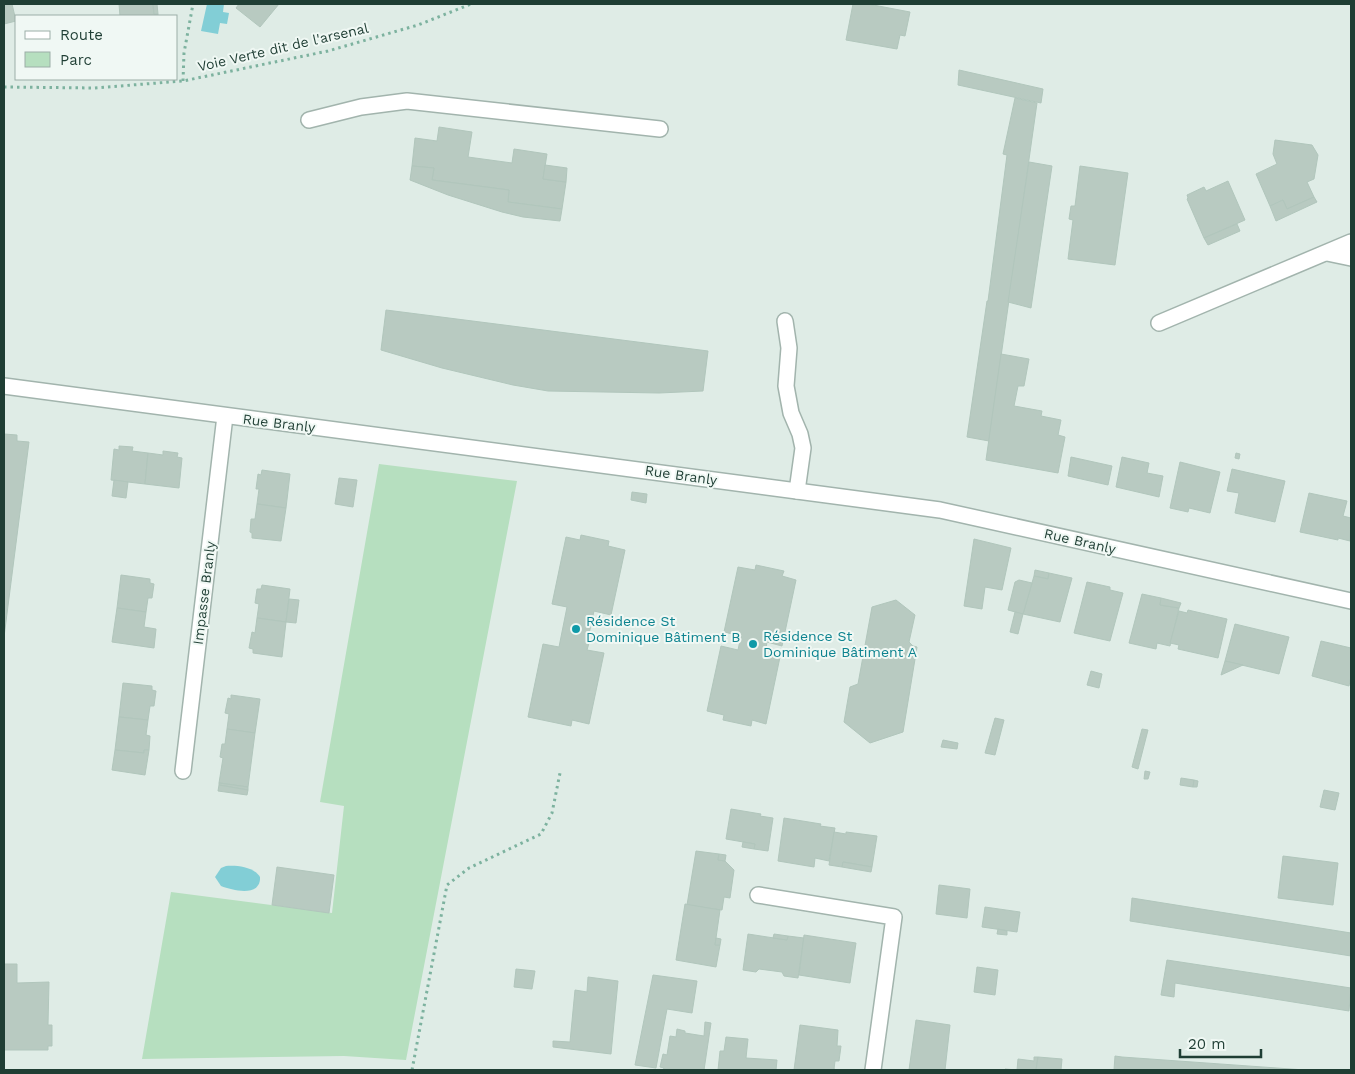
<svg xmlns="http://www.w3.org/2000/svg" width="1355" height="1074" font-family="'Work Sans',sans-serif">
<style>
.green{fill:#b6dfbf}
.water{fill:#82ced6}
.building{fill:#b8cac1;stroke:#b1c6bc}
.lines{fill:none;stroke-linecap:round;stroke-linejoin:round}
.service-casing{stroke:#a2b4ad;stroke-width:18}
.minor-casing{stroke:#a2b4ad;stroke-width:18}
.path{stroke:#7db29f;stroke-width:3;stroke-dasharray:2.5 4;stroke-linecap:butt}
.service{stroke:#fff;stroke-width:15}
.minor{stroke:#fff;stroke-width:15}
.culture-dot{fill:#0f9aa8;stroke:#f0f8f4;stroke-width:2}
.labels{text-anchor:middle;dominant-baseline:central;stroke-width:4;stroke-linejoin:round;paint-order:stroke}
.street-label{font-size:14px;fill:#1f3e34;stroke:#f0f8f4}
.culture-label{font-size:14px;fill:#0d838f;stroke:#f0f8f4;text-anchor:start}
</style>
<rect width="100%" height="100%" fill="#dfece6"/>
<path class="green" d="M 379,464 L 517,481 L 406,1060 L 344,1056 L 142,1059 L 171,892 L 332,913 L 344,806 L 320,802 Z"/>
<g class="water">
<path d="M 207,4 L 224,4 L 223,12 L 229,13 L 227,24 L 220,23 L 218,34 L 201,31 Z"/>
<path d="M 226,866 C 237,865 254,867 260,877 C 261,897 234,891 221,886 L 215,877 L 221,868 Z"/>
</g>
<g class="building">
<path d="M 4,4 L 12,4 L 16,21 L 4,24 Z"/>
<path d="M 119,4 L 153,4 L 154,14 L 158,14 L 158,16 L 120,16 Z"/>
<path d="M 153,4 L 157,4 L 158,14 L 154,14 Z"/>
<path d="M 239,4 L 279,4 L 260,27 L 236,8 Z"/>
<path d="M 853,4 L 868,4 L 910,12 L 905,36 L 900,35 L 897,49 L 846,40 Z"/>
<path d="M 959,70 L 1043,89 L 1041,103 L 958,85 Z"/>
<path d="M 1015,98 L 1037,103 L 989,441 L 967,437 L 987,301 L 988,301 L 1007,155 L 1003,154 Z"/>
<path d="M 439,127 L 472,132 L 468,157 L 512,163 L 514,149 L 547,154 L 543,179 L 566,182 L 562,209 L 508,202 L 509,190 L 432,180 L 434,168 L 412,166 L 415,138 L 437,141 Z"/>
<path d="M 1275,140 L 1312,145 L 1318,155 L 1314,179 L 1307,182 L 1314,197 L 1287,209 L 1283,200 L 1270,206 L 1256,174 L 1277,164 L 1273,154 Z"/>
<path d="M 1029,162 L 1052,166 L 1031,308 L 1008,302 Z"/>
<path d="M 545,165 L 567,168 L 566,182 L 543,179 Z"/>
<path d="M 412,166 L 434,168 L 432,180 L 509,190 L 508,202 L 562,209 L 560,221 L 523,217 L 502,212 L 448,195 L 410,180 Z"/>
<path d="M 1080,166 L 1128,173 L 1115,265 L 1068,259 L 1073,220 L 1069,219 L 1071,206 L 1075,206 Z"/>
<path d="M 1228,181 L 1245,220 L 1204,238 L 1187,199 L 1188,198 L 1187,195 L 1204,187 L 1206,191 Z"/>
<path d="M 1314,197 L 1317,202 L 1276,221 L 1270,206 L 1283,200 L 1287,209 Z"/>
<path d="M 1237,224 L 1240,231 L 1208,245 L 1204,238 Z"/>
<path d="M 386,310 L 708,351 L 703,391 L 659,393 L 548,391 L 513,385 L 442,368 L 381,350 Z"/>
<path d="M 1001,354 L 1029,359 L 1024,386 L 1018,386 L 1014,406 L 1042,411 L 1041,416 L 1061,420 L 1058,435 L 1065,437 L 1058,473 L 986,460 Z"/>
<path d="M 4,434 L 17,435 L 17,441 L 29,442 L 4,637 Z"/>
<path d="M 119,446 L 133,447 L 132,451 L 148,453 L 145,484 L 111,480 L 114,449 L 119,450 Z"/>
<path d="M 163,451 L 178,453 L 177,457 L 182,458 L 179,488 L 145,484 L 148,453 L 163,455 Z"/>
<path d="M 1236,453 L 1240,454 L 1239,459 L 1235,458 Z"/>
<path d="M 1071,457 L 1112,466 L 1108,485 L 1068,476 Z"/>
<path d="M 1122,457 L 1149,463 L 1147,473 L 1163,476 L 1159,497 L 1116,487 Z"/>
<path d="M 1180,462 L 1220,472 L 1210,513 L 1189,508 L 1188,512 L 1170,508 Z"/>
<path d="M 1232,469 L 1285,481 L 1275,522 L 1235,513 L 1239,493 L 1227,491 Z"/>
<path d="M 262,470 L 290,474 L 286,508 L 257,504 L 259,489 L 256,489 L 258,474 L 261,475 Z"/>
<path d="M 339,478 L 357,480 L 353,507 L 335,504 Z"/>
<path d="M 114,480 L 128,482 L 126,498 L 112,496 Z"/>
<path d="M 632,492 L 647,494 L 646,503 L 631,500 Z"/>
<path d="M 1309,493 L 1347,501 L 1343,516 L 1351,518 L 1350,541 L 1338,538 L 1338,540 L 1300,532 Z"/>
<path d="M 257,504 L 286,508 L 281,541 L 252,538 L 252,533 L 250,532 L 251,519 L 255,519 Z"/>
<path d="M 581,535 L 609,541 L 608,546 L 625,550 L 611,615 L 594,611 L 587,643 L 589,643 L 587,650 L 604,653 L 589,724 L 572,720 L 571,726 L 528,717 L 543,644 L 559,647 L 567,607 L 552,604 L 566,537 L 580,540 Z"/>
<path d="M 974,539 L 1011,548 L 1002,590 L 985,587 L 982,609 L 964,606 Z"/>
<path d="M 756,565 L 784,571 L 782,576 L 796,580 L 782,646 L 767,642 L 765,654 L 780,657 L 766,724 L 752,720 L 751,726 L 723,720 L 724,715 L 707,711 L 721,646 L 738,650 L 741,636 L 724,632 L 738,567 L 755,570 Z"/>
<path d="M 1035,570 L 1049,573 L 1048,579 L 1034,576 Z"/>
<path d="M 1049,573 L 1072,578 L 1060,622 L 1023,614 L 1034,576 L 1048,579 Z"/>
<path d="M 121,575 L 150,579 L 150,583 L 154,584 L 152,598 L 148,598 L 146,612 L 117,608 Z"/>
<path d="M 1019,580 L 1032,583 L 1023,614 L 1008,610 L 1015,582 Z"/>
<path d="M 1087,582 L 1110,587 L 1110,590 L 1123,593 L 1110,641 L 1074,633 Z"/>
<path d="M 262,585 L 290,589 L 286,622 L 257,618 L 259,604 L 255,603 L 257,589 L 261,589 Z"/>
<path d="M 1142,594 L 1161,598 L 1160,605 L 1179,608 L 1170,646 L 1157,643 L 1156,649 L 1129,643 Z"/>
<path d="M 1161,598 L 1181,603 L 1179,608 L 1160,605 Z"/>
<path d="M 289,599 L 299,600 L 296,623 L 286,622 Z"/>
<path d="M 896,600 L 915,615 L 909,642 L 913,646 L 917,647 L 903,732 L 870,743 L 844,722 L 850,687 L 858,684 L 872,607 Z"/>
<path d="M 117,608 L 146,612 L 144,627 L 156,629 L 154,648 L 112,642 Z"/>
<path d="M 1188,610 L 1227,619 L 1218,658 L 1178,649 L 1179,645 L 1170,643 L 1179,611 L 1187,613 Z"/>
<path d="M 1015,612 L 1023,614 L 1018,634 L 1010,632 Z"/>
<path d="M 257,618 L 286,622 L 282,657 L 253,653 L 253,649 L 249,648 L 252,632 L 255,633 Z"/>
<path d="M 1235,624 L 1289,637 L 1279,674 L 1225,661 Z"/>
<path d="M 1321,641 L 1351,648 L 1351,676 L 1349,686 L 1312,676 Z"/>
<path d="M 1225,661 L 1243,665 L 1221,675 Z"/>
<path d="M 1091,671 L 1102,674 L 1099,688 L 1087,685 Z"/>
<path d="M 123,683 L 152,686 L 152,690 L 156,691 L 154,706 L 150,706 L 148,720 L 119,717 Z"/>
<path d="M 231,695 L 260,699 L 255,733 L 227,729 L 229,714 L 225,713 L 228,698 L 231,699 Z"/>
<path d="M 119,717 L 148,720 L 146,735 L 150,736 L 149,750 L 144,750 L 144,753 L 115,750 Z"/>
<path d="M 995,718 L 1004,720 L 995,755 L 985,753 Z"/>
<path d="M 227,729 L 255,733 L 248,787 L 219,783 L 223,758 L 220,757 L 222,744 L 225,744 Z"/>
<path d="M 1142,729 L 1148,730 L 1138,769 L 1132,767 Z"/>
<path d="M 943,740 L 958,743 L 957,749 L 941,747 Z"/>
<path d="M 115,750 L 144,753 L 144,750 L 149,750 L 145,775 L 112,770 Z"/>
<path d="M 1145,771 L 1150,772 L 1148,779 L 1144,779 Z"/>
<path d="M 1181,778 L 1194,780 L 1193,787 L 1180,785 Z"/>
<path d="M 1194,780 L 1198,781 L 1197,787 L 1193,787 Z"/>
<path d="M 219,783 L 248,787 L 248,790 L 219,785 Z"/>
<path d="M 219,785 L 248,790 L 247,795 L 218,791 Z"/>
<path d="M 1324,790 L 1339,793 L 1335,810 L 1320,807 Z"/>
<path d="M 731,809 L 761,814 L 760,816 L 773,818 L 768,851 L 754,849 L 755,844 L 726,839 Z"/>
<path d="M 784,818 L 821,824 L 820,826 L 835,828 L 829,861 L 815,858 L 814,867 L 778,861 Z"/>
<path d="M 834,832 L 846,834 L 846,832 L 877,836 L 872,867 L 843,862 L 842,867 L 829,865 Z"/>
<path d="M 743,842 L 755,844 L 754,849 L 742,847 Z"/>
<path d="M 696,851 L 719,854 L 718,860 L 725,861 L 734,870 L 730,898 L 724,897 L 722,910 L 687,905 Z"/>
<path d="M 719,854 L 726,855 L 725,861 L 718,860 Z"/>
<path d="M 1283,856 L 1338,863 L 1333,905 L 1278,898 Z"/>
<path d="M 843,862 L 872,867 L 871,872 L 842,867 Z"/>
<path d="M 277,867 L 334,875 L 329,913 L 272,905 Z"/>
<path d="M 939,885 L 970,889 L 967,918 L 936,914 Z"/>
<path d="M 1132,898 L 1351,933 L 1351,956 L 1130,921 Z"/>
<path d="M 685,904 L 720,910 L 715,945 L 720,945 L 716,967 L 676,960 Z"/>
<path d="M 985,907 L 1020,912 L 1017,932 L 982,927 Z"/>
<path d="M 998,929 L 1007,931 L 1007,935 L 997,934 Z"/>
<path d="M 748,934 L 787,940 L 788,936 L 804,938 L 798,978 L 784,976 L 782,972 L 759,969 L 756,972 L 743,970 Z"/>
<path d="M 774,934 L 788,936 L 787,940 L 773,938 Z"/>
<path d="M 804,935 L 856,943 L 850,983 L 799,975 Z"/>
<path d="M 716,938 L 721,939 L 720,945 L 715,945 Z"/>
<path d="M 1167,960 L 1351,988 L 1349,1011 L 1175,983 L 1174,997 L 1161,995 Z"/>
<path d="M 4,964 L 17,964 L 17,983 L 49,982 L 48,1025 L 52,1025 L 52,1046 L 48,1046 L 48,1050 L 4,1050 Z"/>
<path d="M 977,967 L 998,970 L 995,995 L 974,992 Z"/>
<path d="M 516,969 L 535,971 L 532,989 L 514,987 Z"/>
<path d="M 653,975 L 697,981 L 692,1013 L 667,1009 L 656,1068 L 635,1065 Z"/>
<path d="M 588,977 L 618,981 L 611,1054 L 553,1047 L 553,1041 L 570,1042 L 575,990 L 587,992 Z"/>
<path d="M 916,1020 L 950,1025 L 945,1070 L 909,1070 Z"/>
<path d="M 705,1022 L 711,1023 L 704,1070 L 663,1070 L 664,1068 L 660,1067 L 663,1054 L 667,1055 L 670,1036 L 676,1037 L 677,1029 L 685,1031 L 685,1033 L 704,1036 Z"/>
<path d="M 800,1025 L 838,1030 L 837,1046 L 841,1046 L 839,1061 L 835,1061 L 834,1069 L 837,1070 L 794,1070 Z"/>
<path d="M 726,1037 L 748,1039 L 746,1058 L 777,1060 L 776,1070 L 718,1070 L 720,1051 L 724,1051 Z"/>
<path d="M 1115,1056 L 1122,1057 L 1305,1070 L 1114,1070 Z"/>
<path d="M 1034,1057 L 1038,1057 L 1036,1070 L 1005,1070 L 1005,1069 L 1017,1070 L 1018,1059 L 1034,1061 Z"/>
<path d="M 1038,1057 L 1062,1059 L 1061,1070 L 1036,1070 Z"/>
</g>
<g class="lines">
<g class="service-casing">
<g id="service">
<path d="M 309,120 L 361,107 L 407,101 L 660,129"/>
<path d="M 785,321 L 789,348 L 786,386 L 791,413 L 800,434 L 803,448 L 797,491"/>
</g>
</g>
<g class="minor-casing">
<g id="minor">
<path d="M 1327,253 L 1351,258"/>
<path d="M 1159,323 L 1351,242"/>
<path d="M 4,386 L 940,510 L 1351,601"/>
<path d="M 183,771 L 225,416"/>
<path d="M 758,895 L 894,917 L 873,1070"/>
</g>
</g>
<g class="path">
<path d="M 183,81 L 184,53 L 193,4"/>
<path d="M 4,87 L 94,88 L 183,81 L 328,51 L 418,25 L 471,4"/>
<path d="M 412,1070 L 447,885 L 469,868 L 541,834 L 552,813 L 560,773"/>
</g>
<use href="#service" class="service"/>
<use href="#minor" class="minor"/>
</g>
<g class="culture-dot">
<circle cx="576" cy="629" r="5"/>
<circle cx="753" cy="644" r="5"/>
</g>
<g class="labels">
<g class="street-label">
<text transform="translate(283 47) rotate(-13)">Voie Verte dit de l'arsenal</text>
<text transform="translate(279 423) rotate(7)">Rue Branly</text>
<text transform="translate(681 475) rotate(8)">Rue Branly</text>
<text transform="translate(1080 541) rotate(13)">Rue Branly</text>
<text transform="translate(204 593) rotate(-83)">Impasse Branly</text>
</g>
<g class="culture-label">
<text x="586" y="621">Résidence St<tspan x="586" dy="16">Dominique Bâtiment B</tspan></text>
<text x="763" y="636">Résidence St<tspan x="763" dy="16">Dominique Bâtiment A</tspan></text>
</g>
</g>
<rect width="1355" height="1074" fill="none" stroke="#1f3e34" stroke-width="10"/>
<rect x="15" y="15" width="162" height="65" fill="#f0f8f4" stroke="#9caea7"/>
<rect x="25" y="31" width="25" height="8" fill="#ffffff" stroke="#9caea7"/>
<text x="60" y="40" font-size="15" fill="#1f3e34">Route</text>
<rect x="25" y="52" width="25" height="15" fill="#b6dfbf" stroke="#9caea7"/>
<text x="60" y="65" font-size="15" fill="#1f3e34">Parc</text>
<path d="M1180 1049v8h81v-8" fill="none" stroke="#1f3e34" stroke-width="2.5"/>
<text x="1188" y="1049" font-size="15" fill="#1f3e34" stroke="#f0f8f4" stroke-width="4" paint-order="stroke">20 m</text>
</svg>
